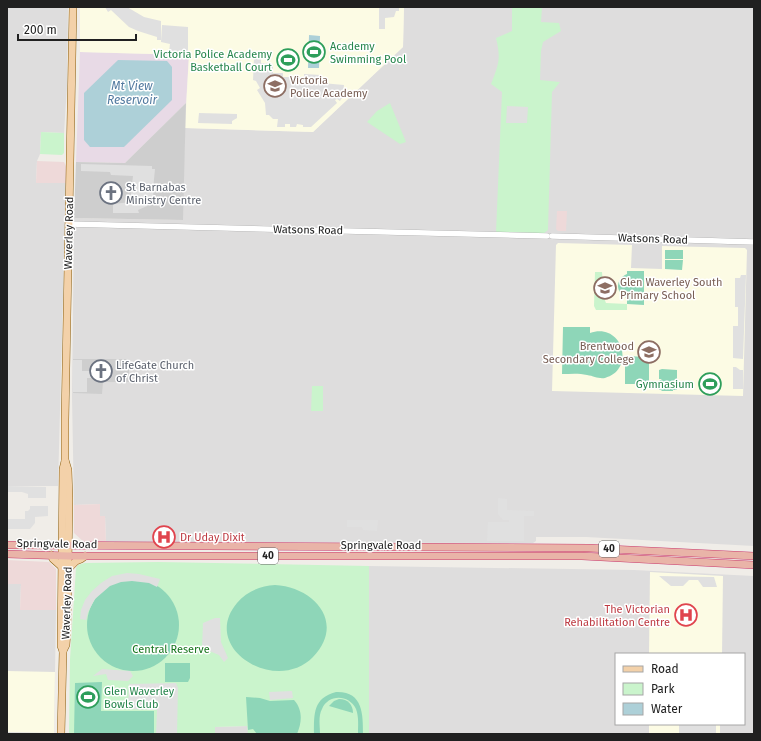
<svg xmlns="http://www.w3.org/2000/svg" width="761" height="741" font-family="'Fira Sans',sans-serif">
<style>
.residential{fill:#dedddd;fill-rule:evenodd}
.commercial{fill:#eed9d9}
.industrial{fill:#e8dae6}
.education{fill:#fcfbe4}
.religious{fill:#cecece}
.park{fill:#caf4cc}
.pitch{fill:#8ed6b8}
.parking{fill:#e0e0e0}
.water{fill:#add0d8}
.lines{fill:none;stroke-linecap:round;stroke-linejoin:round}
.tertiary-casing{stroke:#a1a1a1;stroke-width:6}
.primary-casing{stroke:#8d6010;stroke-width:8}
.trunk-casing{stroke:#c9396e;stroke-width:8}
.tertiary{stroke:#fff;stroke-width:5.5}
.primary{stroke:#f3d1a9;stroke-width:7}
.trunk{stroke:#e9b4a8;stroke-width:7}
.labels{text-anchor:middle;dominant-baseline:central;stroke-width:3;stroke-linejoin:round;paint-order:stroke}
.shield{fill:#fff;stroke:#636363;stroke-width:1}
.shield-label{font-size:10px;font-weight:bold;fill:#202020}
.leisure-label{font-size:11px;fill:#27864d;stroke:#fff;text-anchor:start}
.education-label{font-size:11px;fill:#785e54;stroke:#fff;text-anchor:start}
.worship-label{font-size:11px;fill:#5b616d;stroke:#fff;text-anchor:start}
.street-label{font-size:11px;fill:#202020;stroke:#fff}
.health-label{font-size:11px;fill:#be3a42;stroke:#fff;text-anchor:start}
.park-label{font-size:11px;fill:#17751d;stroke:#fff}
.water-label{font-size:12px;font-style:italic;fill:#527aa0;stroke:#fff}
</style>
<rect width="100%" height="100%" fill="#f0ede8"/>
<g class="residential">
<path d="M 7,7 L 68,7 L 67,86 L 64,133 L 41,132 L 40,154 L 37,161 L 36,182 L 66,183 L 58,486 L 7,486 Z"/>
<path d="M 404,7 L 754,7 L 754,546 L 586,537 L 536,537 L 536,541 L 533,543 L 106,542 L 105,516 L 100,516 L 100,504 L 74,505 L 72,397 L 74,218 L 182,220 L 185,128 L 313,132 L 403,47 Z"/>
<path d="M 369,566 L 634,570 L 754,576 L 754,734 L 369,734 ZM 616,654 L 744,654 L 744,724 L 616,724 Z"/>
<path d="M 7,584 L 21,584 L 20,610 L 56,610 L 54,734 L 7,734 Z"/>
<path d="M 248,726 L 248,734 L 215,734 L 215,727 Z"/>
</g>
<g class="commercial">
<path d="M 37,161 L 64,162 L 66,166 L 66,183 L 36,183 Z"/>
<path d="M 557,211 L 567,211 L 566,231 L 558,231 L 556,229 Z"/>
<path d="M 100,504 L 100,516 L 105,516 L 106,542 L 84,542 L 74,533 L 74,505 Z"/>
<path d="M 7,560 L 49,562 L 56,569 L 56,610 L 20,610 L 21,584 L 7,584 Z"/>
</g>
<path class="industrial" d="M 80,52 L 189,55 L 186,103 L 125,163 L 76,162 Z"/>
<g class="education">
<path d="M 80,7 L 404,7 L 403,47 L 313,132 L 185,128 L 189,55 L 80,52 Z"/>
<path d="M 558,243 L 632,245 L 631,268 L 662,269 L 662,246 L 745,248 L 747,250 L 743,396 L 552,391 L 556,245 Z"/>
<path d="M 650,572 L 723,576 L 722,654 L 649,654 Z"/>
<path d="M 7,671 L 55,672 L 54,733 L 7,732 Z"/>
<rect x="649" y="724" width="71" height="10"/>
</g>
<g class="religious">
<path d="M 186,103 L 183,220 L 74,218 L 76,162 L 125,163 Z"/>
<path d="M 73,359 L 129,359 L 129,382 L 103,382 L 102,394 L 73,393 Z"/>
</g>
<g class="park">
<path d="M 512,7 L 542,7 L 541,22 L 559,23 L 561,31 L 543,42 L 541,51 L 540,80 L 560,82 L 552,92 L 548,230 L 543,234 L 496,232 L 502,92 L 491,84 C 499,63 501,59 496,38 L 512,31 Z"/>
<path d="M 390,103 L 406,142 L 400,144 L 367,122 L 377,111 Z"/>
<path d="M 41,132 L 64,133 L 64,153 L 62,155 L 40,154 Z"/>
<path d="M 595,272 L 602,272 L 604,298 L 606,303 L 627,304 L 627,310 L 596,310 L 594,306 Z"/>
<path d="M 312,386 L 323,386 L 323,411 L 311,411 Z"/>
<path d="M 158,562 L 369,566 L 369,734 L 248,734 L 247,726 L 215,727 L 215,734 L 69,734 L 70,659 L 76,568 L 78,565 L 85,563 Z"/>
</g>
<g class="pitch">
<path d="M 283,49 L 295,51 L 295,70 L 282,70 Z"/>
<rect x="665" y="250" width="18" height="9"/>
<path d="M 665,260 L 683,260 L 682,270 L 665,269 Z"/>
<path d="M 627,271 L 644,271 L 644,305 L 627,304 L 627,298 C 615,293 615,279 627,274 Z"/>
<path d="M 563,327 L 590,327 L 590,333 C 623,322 636,370 605,378 C 598,379 594,376 587,375 C 579,373 570,374 562,374 Z"/>
<path d="M 625,356 L 649,357 L 649,384 L 625,384 Z"/>
<path d="M 662,369 L 677,370 L 677,379 L 673,381 L 677,381 L 677,390 L 673,390 L 673,391 L 662,391 L 661,390 L 659,390 L 659,381 L 662,379 L 659,379 L 659,370 Z"/>
<circle cx="133" cy="625" r="46"/>
<path d="M 275,585 C 314,587 346,623 313,657 C 276,695 199,648 237,603 C 247,591 261,586 275,585 Z"/>
<path d="M 190,663 L 190,678 L 188,682 L 165,682 L 165,663 Z"/>
<path d="M 102,682 L 101,711 L 154,711 L 154,734 L 74,734 L 75,683 Z"/>
<path d="M 336,692 C 363,691 363,714 363,734 L 358,734 C 358,726 359,717 356,709 C 349,694 328,694 322,709 C 318,716 320,726 320,734 L 314,734 C 314,714 313,698 336,692 Z"/>
<path d="M 246,697 L 260,698 L 270,701 L 294,700 C 303,710 302,722 297,734 L 257,734 L 253,729 L 248,730 Z"/>
<path d="M 339,699 C 348,699 353,705 353,713 L 329,706 L 334,701 Z"/>
</g>
<g class="parking">
<path d="M 105,7 L 127,7 L 144,17 L 161,21 L 161,40 L 157,40 L 157,37 L 138,31 L 129,27 L 111,10 L 108,12 Z"/>
<path d="M 379,7 L 399,7 L 399,11 L 396,11 L 394,17 L 385,18 L 385,29 L 379,29 Z"/>
<path d="M 162,25 L 188,27 L 188,52 L 169,52 L 170,44 L 161,42 Z"/>
<path d="M 254,57 L 261,57 L 261,63 L 273,64 L 273,73 L 283,73 L 283,77 L 304,77 L 304,74 L 321,75 L 322,83 L 344,85 L 343,96 L 340,101 L 337,99 L 335,100 L 337,103 L 311,127 L 303,127 L 303,125 L 297,124 L 296,127 L 290,127 L 290,124 L 285,124 L 285,127 L 277,127 L 278,119 L 273,119 L 269,115 L 266,115 L 265,103 L 257,90 L 260,88 L 256,81 L 253,80 Z"/>
<path d="M 507,106 L 528,107 L 527,123 L 506,123 Z"/>
<path d="M 199,113 L 237,114 L 237,118 L 232,121 L 232,124 L 198,123 Z"/>
<path d="M 81,164 L 152,166 L 152,169 L 155,169 L 153,190 L 154,203 L 138,210 L 139,213 L 113,213 L 113,204 L 131,202 L 131,192 L 133,176 L 111,175 L 110,172 L 81,171 Z"/>
<path d="M 741,275 L 746,275 L 743,359 L 733,358 L 733,326 L 738,326 L 738,307 L 735,307 L 735,278 L 740,278 Z"/>
<path d="M 73,360 L 82,360 L 82,371 L 92,371 L 92,378 L 87,378 L 87,392 L 73,392 Z"/>
<path d="M 733,367 L 736,367 L 740,370 L 743,370 L 743,389 L 733,389 Z"/>
<path d="M 7,486 L 46,487 L 46,498 L 28,498 L 28,494 L 22,492 L 7,492 Z"/>
<path d="M 498,498 L 507,499 L 507,510 L 534,511 L 534,516 L 524,516 L 524,541 L 487,541 L 488,522 L 509,522 L 509,520 L 503,520 L 498,514 Z"/>
<path d="M 30,506 L 48,506 L 48,516 L 35,517 L 35,523 L 30,529 L 7,529 L 7,519 L 25,519 L 25,511 L 28,511 L 30,509 Z"/>
<path d="M 347,520 L 378,520 L 377,531 L 363,530 L 362,527 L 347,527 Z"/>
<path d="M 127,573 L 139,574 L 160,579 L 157,587 L 149,583 L 132,581 L 121,582 L 110,586 L 95,599 L 88,612 L 86,620 L 80,619 L 81,610 L 85,600 L 92,591 L 101,583 L 112,576 Z"/>
<path d="M 659,576 L 714,577 L 717,587 L 703,587 L 698,580 L 689,580 L 683,586 L 671,586 Z"/>
<path d="M 215,618 L 220,618 L 221,642 L 228,658 L 224,662 L 219,655 L 202,648 L 203,623 Z"/>
<path d="M 102,669 L 130,671 L 133,676 L 128,681 L 108,680 L 106,674 L 93,676 Z"/>
<path d="M 176,683 L 178,688 L 177,734 L 156,734 L 157,710 L 128,709 L 129,684 Z"/>
<path d="M 292,691 L 293,698 L 270,700 L 269,692 Z"/>
<rect x="679" y="724" width="37" height="10"/>
</g>
<g class="water">
<path d="M 309,35 L 320,36 L 319,68 L 308,68 Z"/>
<path d="M 118,60 L 167,61 L 172,67 L 172,100 L 124,147 L 90,147 L 84,140 L 84,93 Z"/>
</g>
<g class="lines">
<g class="tertiary-casing">
<g id="tertiary">
<path d="M 69,224 L 547,236"/>
<path d="M 552,236 L 754,242"/>
</g>
</g>
<g class="primary-casing">
<g id="primary">
<path d="M 51,555 L 53,559 L 62,567"/>
<path d="M 69,568 L 76,561 L 81,559 L 85,556"/>
<path d="M 63,651 L 66,645 L 67,632 L 69,499 L 68,470 L 65,460 L 65,420 L 73,7"/>
<path d="M 61,734 L 63,651 L 61,646 L 63,469 L 65,461"/>
</g>
</g>
<g class="trunk-casing">
<g id="trunk">
<path d="M 7,545 L 589,548 L 754,556"/>
<path d="M 7,554 L 69,556 L 582,556 L 754,565"/>
</g>
</g>
<use href="#tertiary" class="tertiary"/>
<use href="#primary" class="primary"/>
<use href="#trunk" class="trunk"/>
</g>
<defs>
<g id="stadium-ring" transform="scale(1.15)"><circle r="9.5" fill="#fff" stroke="#2e9e5b" stroke-width="1.5"/><path d="M0-5a6.5 5 0 1 0 0 10a6.5 5 0 1 0 0-10ZM-3.5-1.8h7v3.6h-7Z" fill="#2e9e5b"/></g>
<g id="university-ring" transform="scale(1.15)"><circle r="9.5" fill="#fff" stroke="#8d6e63" stroke-width="1.5"/><path d="M0-5L7-2L0 1L-7-2ZM-4 1L0 2.5L4 1V4Q0 6-4 4Z" fill="#8d6e63"/></g>
<g id="church-ring" transform="scale(1.15)"><circle r="9.5" fill="#fff" stroke="#6b7280" stroke-width="1.5"/><path d="M-1.2-6h2.4v3.5h3.3v2.4h-3.3V6h-2.4V-.1h-3.3v-2.4h3.3Z" fill="#6b7280"/></g>
<g id="school-ring" transform="scale(1.15)"><circle r="9.5" fill="#fff" stroke="#8d6e63" stroke-width="1.5"/><path d="M0-5L7-2L0 1L-7-2ZM-4 1L0 2.5L4 1V4Q0 6-4 4Z" fill="#8d6e63"/></g>
<g id="hospital-ring" transform="scale(1.15)"><circle r="9.5" fill="#fff" stroke="#e0444e" stroke-width="1.5"/><path d="M-5-5h3v3.5h4V-5h3V5h-3V1.5h-4V5h-3Z" fill="#e0444e"/></g>
</defs>
<g fill-rule="evenodd">
<use href="#stadium-ring" x="314" y="52"/>
<use href="#stadium-ring" x="288" y="60"/>
<use href="#university-ring" x="275" y="86"/>
<use href="#church-ring" x="111" y="193"/>
<use href="#school-ring" x="605" y="288"/>
<use href="#school-ring" x="649" y="352"/>
<use href="#church-ring" x="101" y="371"/>
<use href="#stadium-ring" x="710" y="384"/>
<use href="#hospital-ring" x="164" y="537"/>
<use href="#hospital-ring" x="686" y="615"/>
<use href="#stadium-ring" x="88" y="697"/>
</g>
<g class="labels">
<g class="shield">
<rect x="599" y="541" width="20" height="16" rx="3"/>
<rect x="258" y="548" width="20" height="16" rx="3"/>
</g>
<g class="shield-label">
<text x="609" y="549">40</text>
<text x="268" y="556">40</text>
</g>
<g class="leisure-label">
<text x="330" y="46">Academy<tspan x="330" dy="13">Swimming Pool</tspan></text>
<text x="272" y="54" text-anchor="end">Victoria Police Academy<tspan x="272" dy="13">Basketball Court</tspan></text>
<text x="694" y="384" text-anchor="end">Gymnasium</text>
<text x="104" y="691">Glen Waverley<tspan x="104" dy="13">Bowls Club</tspan></text>
</g>
<g class="education-label">
<text x="290" y="80">Victoria<tspan x="290" dy="13">Police Academy</tspan></text>
<text x="620" y="282">Glen Waverley South<tspan x="620" dy="13">Primary School</tspan></text>
<text x="634" y="346" text-anchor="end">Brentwood<tspan x="634" dy="13">Secondary College</tspan></text>
</g>
<g class="worship-label">
<text x="126" y="187">St Barnabas<tspan x="126" dy="13">Ministry Centre</tspan></text>
<text x="116" y="365">LifeGate Church<tspan x="116" dy="13">of Christ</tspan></text>
</g>
<g class="street-label">
<text transform="translate(308 230) rotate(1)">Watsons Road</text>
<text transform="translate(69 233) rotate(-89)">Waverley Road</text>
<text transform="translate(653 239) rotate(2)">Watsons Road</text>
<text transform="translate(57 544) rotate(1)">Springvale Road</text>
<text x="381" y="545">Springvale Road</text>
<text transform="translate(67 603) rotate(-88)">Waverley Road</text>
</g>
<g class="health-label">
<text x="180" y="537">Dr Uday Dixit</text>
<text x="670" y="609" text-anchor="end">The Victorian<tspan x="670" dy="13">Rehabilitation Centre</tspan></text>
</g>
<g class="park-label">
<text x="171" y="649">Central Reserve</text>
</g>
<g class="water-label">
<text x="132" y="86">Mt View<tspan x="132" dy="14">Reservoir</tspan></text>
</g>
</g>
<rect width="761" height="741" fill="none" stroke="#202020" stroke-width="16"/>
<rect x="615" y="653" width="130" height="72" fill="#ffffff" stroke="#a6a6a6"/>
<rect x="623" y="666" width="20" height="6" fill="#f3d1a9" stroke="#a6a6a6"/>
<text x="651" y="673" font-size="12" fill="#202020">Road</text>
<rect x="623" y="683" width="20" height="12" fill="#caf4cc" stroke="#a6a6a6"/>
<text x="651" y="693" font-size="12" fill="#202020">Park</text>
<rect x="623" y="703" width="20" height="12" fill="#add0d8" stroke="#a6a6a6"/>
<text x="651" y="713" font-size="12" fill="#202020">Water</text>
<path d="M18 34v6h118v-6" fill="none" stroke="#202020" stroke-width="2"/>
<text x="24" y="34" font-size="12" fill="#202020" stroke="#ffffff" stroke-width="3" paint-order="stroke">200 m</text>
</svg>
